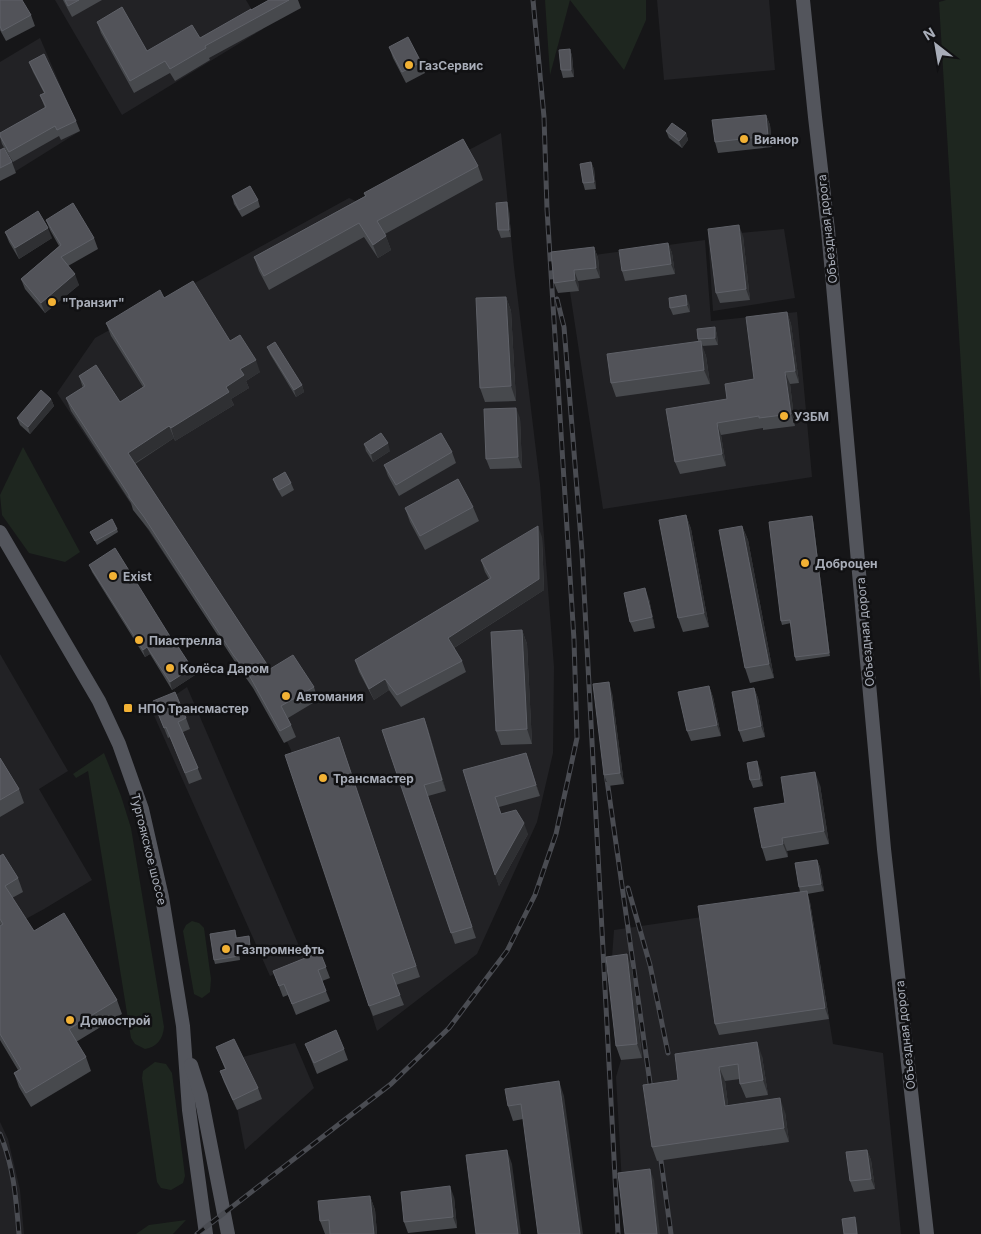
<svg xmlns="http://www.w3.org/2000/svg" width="981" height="1234" font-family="Inter,sans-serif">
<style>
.built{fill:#222225}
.green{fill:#1e261f}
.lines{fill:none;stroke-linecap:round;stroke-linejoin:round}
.major{stroke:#53555c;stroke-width:14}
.rail-casing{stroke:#4a4c52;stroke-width:5}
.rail{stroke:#111113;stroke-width:3;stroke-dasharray:9;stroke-linecap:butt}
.wall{fill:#47494d}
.shaded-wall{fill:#2f3033}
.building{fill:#525359;stroke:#5f6168}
.poi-dot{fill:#f2b134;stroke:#111113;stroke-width:2}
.labels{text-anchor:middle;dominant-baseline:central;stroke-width:5;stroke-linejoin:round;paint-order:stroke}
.poi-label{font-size:12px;font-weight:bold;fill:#a8adb8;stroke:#111113;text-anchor:start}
.street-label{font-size:12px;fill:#a8adb8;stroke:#111113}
</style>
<rect width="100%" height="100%" fill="#161618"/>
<g class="built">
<path d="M 55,0 L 246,0 L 263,29 L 122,115 Z"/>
<path d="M 657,0 L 769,0 L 775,70 L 664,80 Z"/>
<path d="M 40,38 L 80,131 L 0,181 L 0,62 Z"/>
<path d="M 501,133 L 514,267 L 540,484 L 554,667 L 553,753 L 537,822 L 477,954 L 377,1031 L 318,846 L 291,750 L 271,708 L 209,622 L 57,393 L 95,338 L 349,198 L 364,205 Z"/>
<path d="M 784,229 L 795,298 L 713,311 L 708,236 Z"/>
<path d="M 705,240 L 711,321 L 797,312 L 812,477 L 603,509 L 565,259 Z"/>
<path d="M 0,654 L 68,771 L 39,789 L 92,880 L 44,909 L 0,933 Z"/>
<path d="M 187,687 L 306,962 L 270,976 L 152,711 Z"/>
<path d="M 702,917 L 829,1019 L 833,1044 L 883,1053 L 901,1234 L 628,1234 L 622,1184 L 616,1077 L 621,1060 L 611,971 L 614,930 Z"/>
<path d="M 295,1043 L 314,1088 L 245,1150 L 228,1061 Z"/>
<path d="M 0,1122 L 8,1139 L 20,1190 L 24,1234 L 0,1234 Z"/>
</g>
<g class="green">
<path d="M 545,0 L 646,0 L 646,20 L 624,70 L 570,0 L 550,75 Z"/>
<path d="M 946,0 L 981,0 L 981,700 L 939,2 Z"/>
<path d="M 23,447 L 80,552 L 65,562 L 29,553 L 2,515 L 0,495 Z"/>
<path d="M 104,753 L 121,796 L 131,828 L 164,1027 C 163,1039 157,1047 145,1049 L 135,1044 L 131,1038 L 88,771 L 76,778 L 73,774 Z"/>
<path d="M 192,921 L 199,923 L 204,928 L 211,979 L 210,992 L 202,998 L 194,994 L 183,931 L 186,925 Z"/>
<path d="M 155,1062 L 166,1064 L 172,1073 L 185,1176 L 183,1183 L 171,1190 L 161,1188 L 157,1182 L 142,1078 L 143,1071 Z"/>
<path d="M 186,1220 L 173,1234 L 136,1234 L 149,1225 Z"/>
</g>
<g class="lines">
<g class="major">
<path d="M 803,0 L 815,117 L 828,230 L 884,849 L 927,1234"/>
<path d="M 0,532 L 99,701 L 119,744 L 142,809 L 162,897 L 183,1026 L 189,1110 L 206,1234"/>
<path d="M 191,1065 L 201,1096 L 228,1234"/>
</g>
<g class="rail-casing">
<g id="rail">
<path d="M 557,299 L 564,327 L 582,552 L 618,1234"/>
<path d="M 606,773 L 652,1097"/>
<path d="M 628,888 L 650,965 L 668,1053"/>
<path d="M 0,1134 C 14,1167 16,1199 19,1234"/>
<path d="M 659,1146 L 671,1234"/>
<path d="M 197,1234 L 391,1084 L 449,1028 L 507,951 L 535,895 L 556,834 L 577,738 L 574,640 L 547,209 L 544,117 L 533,0"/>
</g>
</g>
<use href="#rail" class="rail"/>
</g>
<g class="wall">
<path d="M 0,0 L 31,15 L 35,26 L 6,41 L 0,30 Z"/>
<path d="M 63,0 L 102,0 L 72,17 Z"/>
<path d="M 269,0 L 298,0 L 301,8 L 209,58 L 210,60 L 175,81 L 170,73 L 134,93 L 101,33 L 97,22 L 147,51 L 200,38 Z"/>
<path d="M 389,47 L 421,62 L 425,73 L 406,83 L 393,58 Z"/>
<path d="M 570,49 L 572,56 L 574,77 L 563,78 L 561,70 Z"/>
<path d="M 29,62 L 76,121 L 80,131 L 61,140 L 59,136 L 13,162 L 2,144 L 0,137 L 0,133 L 45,108 L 40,95 L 44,93 L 33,72 Z"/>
<path d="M 766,115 L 770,125 L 772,147 L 718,153 L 715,142 Z"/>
<path d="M 666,131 L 686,133 L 688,140 L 682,148 L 669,138 Z"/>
<path d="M 0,150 L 12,162 L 16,173 L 0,181 Z"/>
<path d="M 591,162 L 594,169 L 596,189 L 585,190 L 583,183 Z"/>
<path d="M 478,166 L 483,180 L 385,234 L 391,250 L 378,258 L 364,237 L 269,290 L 259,271 L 254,257 L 365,196 L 364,193 Z"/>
<path d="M 232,196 L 258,200 L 260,207 L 242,217 L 234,204 Z"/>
<path d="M 509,210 L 511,237 L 501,238 L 498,230 Z"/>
<path d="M 46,220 L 94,238 L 98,249 L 68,266 L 79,285 L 45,313 L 25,289 L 21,279 L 59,246 L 50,230 Z"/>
<path d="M 5,232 L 52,238 L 19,259 L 9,242 Z"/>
<path d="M 743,236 L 750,300 L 720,303 L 716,293 Z"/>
<path d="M 668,243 L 672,253 L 675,274 L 625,281 L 622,271 Z"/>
<path d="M 594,247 L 598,258 L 600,278 L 578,281 L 579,291 L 558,293 L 554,283 Z"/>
<path d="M 506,297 L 511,311 L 516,401 L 485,402 L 480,388 Z"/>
<path d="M 164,298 L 230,341 L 260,372 L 246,381 L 249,388 L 231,399 L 234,405 L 175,441 L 174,438 L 135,464 L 270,669 L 314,687 L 318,700 L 288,718 L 291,725 L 296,737 L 284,743 L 253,688 L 239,668 L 149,530 L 133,510 L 131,503 L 71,411 L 66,398 L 83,388 L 79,376 L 120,402 L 143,387 L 111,336 L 106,323 Z"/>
<path d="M 689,303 L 690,312 L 673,315 L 670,308 Z"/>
<path d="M 787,312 L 791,324 L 799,383 L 790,384 L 795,426 L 763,430 L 763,428 L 721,435 L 726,466 L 680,474 L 675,462 L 727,399 L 754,379 Z"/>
<path d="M 715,327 L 717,335 L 718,345 L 702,346 L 706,356 L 710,384 L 616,397 L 611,383 L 698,342 L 698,339 Z"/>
<path d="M 267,347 L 302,385 L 304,392 L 296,397 L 270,354 Z"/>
<path d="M 51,399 L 54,406 L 30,434 L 20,425 L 17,418 Z"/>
<path d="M 520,418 L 522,468 L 490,469 L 486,459 Z"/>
<path d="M 364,444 L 390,451 L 373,462 L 366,451 Z"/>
<path d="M 452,452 L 456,463 L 399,496 L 388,476 L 384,465 Z"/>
<path d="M 273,479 L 291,483 L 294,490 L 282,497 L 276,487 Z"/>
<path d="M 473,507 L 479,521 L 425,550 L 410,522 L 405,508 Z"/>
<path d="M 686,515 L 691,529 L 709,627 L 683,632 L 678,618 Z"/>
<path d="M 813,520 L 830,656 L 796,661 L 795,657 L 791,623 L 782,625 L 781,621 Z"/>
<path d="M 742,526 L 748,540 L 774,678 L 750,683 L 745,668 Z"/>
<path d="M 117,529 L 118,532 L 97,545 L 90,532 Z"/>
<path d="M 542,537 L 544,590 L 454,648 L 462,661 L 466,672 L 401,707 L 389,690 L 374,700 L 359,672 L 355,660 L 489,579 L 485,572 L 481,560 Z"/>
<path d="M 89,565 L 195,675 L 172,690 L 150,654 L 145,657 L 92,572 Z"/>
<path d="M 649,599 L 655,628 L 634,632 L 630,622 Z"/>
<path d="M 522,630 L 527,644 L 532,744 L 501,745 L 496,731 Z"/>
<path d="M 709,686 L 713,697 L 721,736 L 691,741 L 687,731 Z"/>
<path d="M 754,688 L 758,698 L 765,737 L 743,742 L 739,731 Z"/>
<path d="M 612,693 L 624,784 L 608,786 L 604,775 Z"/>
<path d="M 153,701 L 186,718 L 190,729 L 183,732 L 202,779 L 189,784 L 170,737 L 168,738 Z"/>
<path d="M 424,718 L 428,729 L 446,791 L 428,796 L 476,938 L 455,944 L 382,730 Z"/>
<path d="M 339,737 L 420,977 L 396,985 L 404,1005 L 373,1016 L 369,1006 Z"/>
<path d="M 526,753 L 540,796 L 499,807 L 501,814 L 528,834 L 499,886 L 463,770 Z"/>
<path d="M 0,758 L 19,789 L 24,803 L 0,817 Z"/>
<path d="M 760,769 L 763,786 L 753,788 L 750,780 Z"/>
<path d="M 820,785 L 829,844 L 787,851 L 788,857 L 766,861 L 762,848 L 785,803 Z"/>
<path d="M 0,856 L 18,878 L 23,892 L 12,898 L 34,931 L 117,1000 L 122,1014 L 76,1042 L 86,1057 L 91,1071 L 31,1107 L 19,1087 L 14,1073 L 18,1070 L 0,1040 L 0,926 L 1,926 L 0,924 Z"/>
<path d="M 817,860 L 820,867 L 824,891 L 807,894 L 810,902 L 829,1019 L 719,1035 L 715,1024 L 800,892 L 799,887 Z"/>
<path d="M 236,934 L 237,938 L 249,936 L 251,950 L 239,952 L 240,960 L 215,964 L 214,960 Z"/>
<path d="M 320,952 L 330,978 L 322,981 L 330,1001 L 296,1015 L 288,995 L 283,997 L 273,971 Z"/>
<path d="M 632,969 L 642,1058 L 621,1060 L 616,1046 Z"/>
<path d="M 305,1044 L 344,1049 L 348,1060 L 317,1074 Z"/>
<path d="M 216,1047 L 258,1088 L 262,1099 L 237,1110 L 224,1082 L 220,1071 L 225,1069 Z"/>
<path d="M 675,1054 L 762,1056 L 768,1095 L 746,1098 L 740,1084 L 740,1079 L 725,1081 L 728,1105 L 785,1112 L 789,1142 L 657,1161 L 652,1147 L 678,1080 Z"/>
<path d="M 564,1096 L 523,1119 L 513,1121 L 508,1106 Z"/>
<path d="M 867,1150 L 871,1160 L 875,1189 L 854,1192 L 850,1181 Z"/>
<path d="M 370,1196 L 375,1210 L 377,1234 L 325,1234 L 320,1221 Z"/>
<path d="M 454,1197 L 457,1228 L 408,1233 L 404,1222 Z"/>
</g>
<g class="shaded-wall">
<path d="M 570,49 L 572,56 L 574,77 L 571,70 Z"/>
<path d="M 766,115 L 770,125 L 772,147 L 768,136 Z"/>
<path d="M 686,133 L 688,140 L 682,148 L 679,141 Z"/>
<path d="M 591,162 L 594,169 L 596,189 L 594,182 Z"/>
<path d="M 507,202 L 509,210 L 511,237 L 509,230 Z"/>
<path d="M 739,225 L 743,236 L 750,300 L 746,289 Z"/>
<path d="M 48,228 L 52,238 L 19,259 L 15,248 Z"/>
<path d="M 386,236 L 391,250 L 378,258 L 373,245 Z"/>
<path d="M 668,243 L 672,253 L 675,274 L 671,264 Z"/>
<path d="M 594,247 L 598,258 L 600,278 L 596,268 Z"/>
<path d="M 574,270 L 578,281 L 579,291 L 575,280 Z"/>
<path d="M 75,274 L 79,285 L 45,313 L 41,303 Z"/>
<path d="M 686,295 L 689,303 L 690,312 L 687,305 Z"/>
<path d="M 506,297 L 511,311 L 516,401 L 511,386 Z"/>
<path d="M 787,312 L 791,324 L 799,383 L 795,371 Z"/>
<path d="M 715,327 L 717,335 L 718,345 L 715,338 Z"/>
<path d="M 701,341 L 706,356 L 710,384 L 704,370 Z"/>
<path d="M 256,360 L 260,372 L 246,381 L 249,388 L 231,399 L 234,405 L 175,441 L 171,428 L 240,369 Z"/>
<path d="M 785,372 L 790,384 L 795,426 L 791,414 Z"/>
<path d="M 302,385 L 304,392 L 296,397 L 294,390 Z"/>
<path d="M 51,399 L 54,406 L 30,434 L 28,427 Z"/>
<path d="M 516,408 L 520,418 L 522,468 L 518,457 Z"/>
<path d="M 717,423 L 721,435 L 726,466 L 722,454 Z"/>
<path d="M 169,426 L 174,438 L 132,465 L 128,453 Z"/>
<path d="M 388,443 L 390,451 L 373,462 L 371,454 Z"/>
<path d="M 686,515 L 691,529 L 709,627 L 704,613 Z"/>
<path d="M 812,516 L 813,520 L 830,656 L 829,653 Z"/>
<path d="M 538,526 L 542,537 L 544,590 L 452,649 L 448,638 Z"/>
<path d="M 742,526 L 748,540 L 774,678 L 769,664 Z"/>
<path d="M 645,588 L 649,599 L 655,628 L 652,617 Z"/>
<path d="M 522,630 L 527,644 L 532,744 L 527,729 Z"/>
<path d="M 147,647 L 150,654 L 145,657 L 143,650 Z"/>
<path d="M 192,668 L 195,675 L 172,690 L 170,682 Z"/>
<path d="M 385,679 L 389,690 L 374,700 L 369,689 Z"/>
<path d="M 609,682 L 612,693 L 624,784 L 620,773 Z"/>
<path d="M 709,686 L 713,697 L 721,736 L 717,725 Z"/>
<path d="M 754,688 L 758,698 L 765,737 L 761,726 Z"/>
<path d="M 424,718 L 428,729 L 446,791 L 442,780 Z"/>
<path d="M 526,753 L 530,764 L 540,796 L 536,785 Z"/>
<path d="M 757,761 L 760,769 L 763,786 L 760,779 Z"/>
<path d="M 815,772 L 820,785 L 829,844 L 824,831 Z"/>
<path d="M 524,823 L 528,834 L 499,886 L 495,875 Z"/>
<path d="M 782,838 L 787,851 L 788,857 L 783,844 Z"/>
<path d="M 817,860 L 820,867 L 824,891 L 821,884 Z"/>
<path d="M 807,891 L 810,902 L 829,1019 L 825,1008 Z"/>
<path d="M 627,954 L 632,969 L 642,1058 L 637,1044 Z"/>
<path d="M 757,1042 L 762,1056 L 768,1095 L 763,1080 Z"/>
<path d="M 719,1067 L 725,1081 L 730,1120 L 725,1106 Z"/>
<path d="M 559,1081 L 564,1096 L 583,1234 L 580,1234 Z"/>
<path d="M 780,1098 L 785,1112 L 789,1142 L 784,1128 Z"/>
<path d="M 507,1150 L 512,1164 L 521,1234 L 518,1234 Z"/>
<path d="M 867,1150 L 871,1160 L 875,1189 L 871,1179 Z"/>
<path d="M 650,1169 L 654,1180 L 660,1234 L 657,1234 Z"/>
<path d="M 450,1186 L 454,1197 L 457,1228 L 453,1217 Z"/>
<path d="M 370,1196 L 375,1210 L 377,1234 L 374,1234 Z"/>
<path d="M 855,1217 L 857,1224 L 858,1234 L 857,1234 Z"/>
</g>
<g class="building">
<path d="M 0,0 L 22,0 L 31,15 L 2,31 L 0,26 Z"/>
<path d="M 65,0 L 79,0 L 68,6 Z"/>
<path d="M 269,0 L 289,0 L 205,46 L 206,48 L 170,69 L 165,61 L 130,81 L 97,22 L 122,7 L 147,51 L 192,25 L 200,38 L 251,9 L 251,10 Z"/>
<path d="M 408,37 L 421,62 L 402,72 L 389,47 Z"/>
<path d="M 570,49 L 571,70 L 561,70 L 559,50 Z"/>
<path d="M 44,54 L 76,121 L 57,130 L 55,126 L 9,152 L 0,136 L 0,133 L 46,107 L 40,95 L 45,93 L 29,62 Z"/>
<path d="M 766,115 L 768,136 L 715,142 L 712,120 Z"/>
<path d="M 672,123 L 686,133 L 679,141 L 666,131 Z"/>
<path d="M 463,139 L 478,166 L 377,221 L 386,236 L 373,245 L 359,223 L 264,276 L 254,257 L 366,196 L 364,193 Z"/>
<path d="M 4,148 L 12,162 L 0,168 L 0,150 Z"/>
<path d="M 591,162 L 594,182 L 583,183 L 580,164 Z"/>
<path d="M 250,186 L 258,200 L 239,210 L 232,196 Z"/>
<path d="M 507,202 L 509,230 L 498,230 L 496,203 Z"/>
<path d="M 73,203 L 94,238 L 61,257 L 75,274 L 41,303 L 21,279 L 61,245 L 46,220 Z"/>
<path d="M 38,211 L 48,228 L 15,248 L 5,232 Z"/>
<path d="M 739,225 L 746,289 L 716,293 L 708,229 Z"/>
<path d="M 668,243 L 671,264 L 622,271 L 619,250 Z"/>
<path d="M 594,247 L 596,268 L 574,270 L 575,280 L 554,283 L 551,252 Z"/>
<path d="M 193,281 L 230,341 L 240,335 L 256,360 L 240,369 L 244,375 L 226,387 L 229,392 L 171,428 L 169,426 L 128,453 L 270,669 L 293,655 L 314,687 L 281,706 L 291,725 L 280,731 L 249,675 L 234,656 L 144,517 L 129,497 L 129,495 L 66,398 L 85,386 L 79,376 L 96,365 L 120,402 L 145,386 L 106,323 L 160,290 L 164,298 Z"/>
<path d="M 686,295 L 687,305 L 670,308 L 669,298 Z"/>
<path d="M 506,297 L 511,386 L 480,388 L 476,298 Z"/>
<path d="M 787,312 L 795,371 L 785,372 L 791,414 L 759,418 L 759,416 L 717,423 L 722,454 L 675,462 L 666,409 L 727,399 L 725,384 L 754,379 L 746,317 Z"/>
<path d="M 715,327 L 715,338 L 698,339 L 697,329 Z"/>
<path d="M 701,341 L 704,370 L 611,383 L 607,354 Z"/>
<path d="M 275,342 L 302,385 L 294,390 L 267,347 Z"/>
<path d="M 41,390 L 51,399 L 28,427 L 17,418 Z"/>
<path d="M 516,408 L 518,457 L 486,459 L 484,409 Z"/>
<path d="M 381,433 L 388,443 L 371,454 L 364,444 Z"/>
<path d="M 441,433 L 452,452 L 396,485 L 384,465 Z"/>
<path d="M 285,472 L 291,483 L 279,490 L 273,479 Z"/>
<path d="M 458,479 L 473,507 L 420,536 L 405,508 Z"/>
<path d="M 686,515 L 704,613 L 678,618 L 659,520 Z"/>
<path d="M 812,516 L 829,653 L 795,657 L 790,620 L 781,621 L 769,522 Z"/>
<path d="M 112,519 L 117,529 L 95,541 L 90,532 Z"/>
<path d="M 538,526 L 539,579 L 448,638 L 462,661 L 397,695 L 385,679 L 369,689 L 355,660 L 491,578 L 481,560 Z"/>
<path d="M 742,526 L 769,664 L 745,668 L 719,530 Z"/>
<path d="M 115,548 L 176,646 L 177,645 L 192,668 L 170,682 L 147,647 L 143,650 L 89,565 Z"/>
<path d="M 645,588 L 652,617 L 630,622 L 624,593 Z"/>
<path d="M 522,630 L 527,729 L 496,731 L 491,632 Z"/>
<path d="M 609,682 L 620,773 L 604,775 L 593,684 Z"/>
<path d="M 709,686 L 717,725 L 687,731 L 678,692 Z"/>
<path d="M 754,688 L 761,726 L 739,731 L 732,692 Z"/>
<path d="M 175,692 L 186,718 L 178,722 L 198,768 L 185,773 L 166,727 L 164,728 L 153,701 Z"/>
<path d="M 424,718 L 442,780 L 424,785 L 472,927 L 451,933 L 382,730 Z"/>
<path d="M 339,737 L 416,966 L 392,974 L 400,995 L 369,1006 L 285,755 Z"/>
<path d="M 526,753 L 536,785 L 495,797 L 501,814 L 516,810 L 524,823 L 495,875 L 463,770 Z"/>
<path d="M 0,758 L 19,789 L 0,800 Z"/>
<path d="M 757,761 L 760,779 L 750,780 L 747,763 Z"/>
<path d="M 815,772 L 824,831 L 782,838 L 783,844 L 762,848 L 754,808 L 785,803 L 781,777 Z"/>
<path d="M 3,854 L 18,878 L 5,886 L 34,931 L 64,913 L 117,1000 L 69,1029 L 86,1057 L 26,1093 L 14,1073 L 21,1069 L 0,1034 L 0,926 L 3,924 L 0,919 L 0,856 Z"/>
<path d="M 817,860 L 821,884 L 799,887 L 795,863 Z"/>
<path d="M 807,891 L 825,1008 L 715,1024 L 698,906 Z"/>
<path d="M 235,930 L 236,938 L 249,936 L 250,946 L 238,948 L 239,956 L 214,960 L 210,934 Z"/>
<path d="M 320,952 L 326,967 L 318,970 L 326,991 L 292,1004 L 284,984 L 279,986 L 273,971 Z"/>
<path d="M 627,954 L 637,1044 L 616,1046 L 606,957 Z"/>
<path d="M 336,1030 L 344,1049 L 314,1063 L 305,1044 Z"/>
<path d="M 234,1039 L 258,1088 L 233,1100 L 220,1071 L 226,1069 L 216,1047 Z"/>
<path d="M 757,1042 L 763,1080 L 740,1084 L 738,1064 L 719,1067 L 725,1106 L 780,1098 L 784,1128 L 652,1147 L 643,1085 L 678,1080 L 675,1054 Z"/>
<path d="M 559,1081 L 580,1234 L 538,1234 L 521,1104 L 508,1106 L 505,1089 Z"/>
<path d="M 507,1150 L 518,1234 L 476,1234 L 466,1155 Z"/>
<path d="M 867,1150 L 871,1179 L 850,1181 L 846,1152 Z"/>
<path d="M 650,1169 L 657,1234 L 625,1234 L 618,1173 Z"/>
<path d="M 450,1186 L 453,1217 L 404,1222 L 401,1192 Z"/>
<path d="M 370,1196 L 374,1234 L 330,1234 L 329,1220 L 320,1221 L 318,1201 Z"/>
<path d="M 855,1217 L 857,1234 L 844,1234 L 842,1219 Z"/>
</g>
<g class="poi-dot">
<circle cx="409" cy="65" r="5"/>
<circle cx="744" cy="139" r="5"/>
<circle cx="52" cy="302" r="5"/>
<circle cx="784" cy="416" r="5"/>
<circle cx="805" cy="563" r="5"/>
<circle cx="113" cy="576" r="5"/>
<circle cx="139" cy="640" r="5"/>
<circle cx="170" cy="668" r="5"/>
<circle cx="286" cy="696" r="5"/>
<rect x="123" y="703" width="10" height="10" rx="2.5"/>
<circle cx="323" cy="778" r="5"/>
<circle cx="226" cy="949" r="5"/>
<circle cx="70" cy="1020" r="5"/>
</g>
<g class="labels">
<g class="poi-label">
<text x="419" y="65">ГазСервис</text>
<text x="754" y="139">Вианор</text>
<text x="62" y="302">"Транзит"</text>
<text x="794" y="416">УЗБМ</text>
<text x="815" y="563">Доброцен</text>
<text x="123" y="576">Exist</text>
<text x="149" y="640">Пиастрелла</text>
<text x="180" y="668">Колёса Даром</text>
<text x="296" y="696">Автомания</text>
<text x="138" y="708">НПО Трансмастер</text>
<text x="333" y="778">Трансмастер</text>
<text x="236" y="949">Газпромнефть</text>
<text x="80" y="1020">Домострой</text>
</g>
<g class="street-label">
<text transform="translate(827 229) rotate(-96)">Объездная дорога</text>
<text transform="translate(865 632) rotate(-95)">Объездная дорога</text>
<text transform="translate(149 849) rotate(76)">Тургоякское шоссе</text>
<text transform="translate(905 1035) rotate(-96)">Объездная дорога</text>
</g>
</g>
<g transform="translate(936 45) rotate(329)" stroke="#111113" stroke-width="4" paint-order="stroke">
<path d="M0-4L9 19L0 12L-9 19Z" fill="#a8adb8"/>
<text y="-8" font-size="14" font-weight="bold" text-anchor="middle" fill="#a8adb8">N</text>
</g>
</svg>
